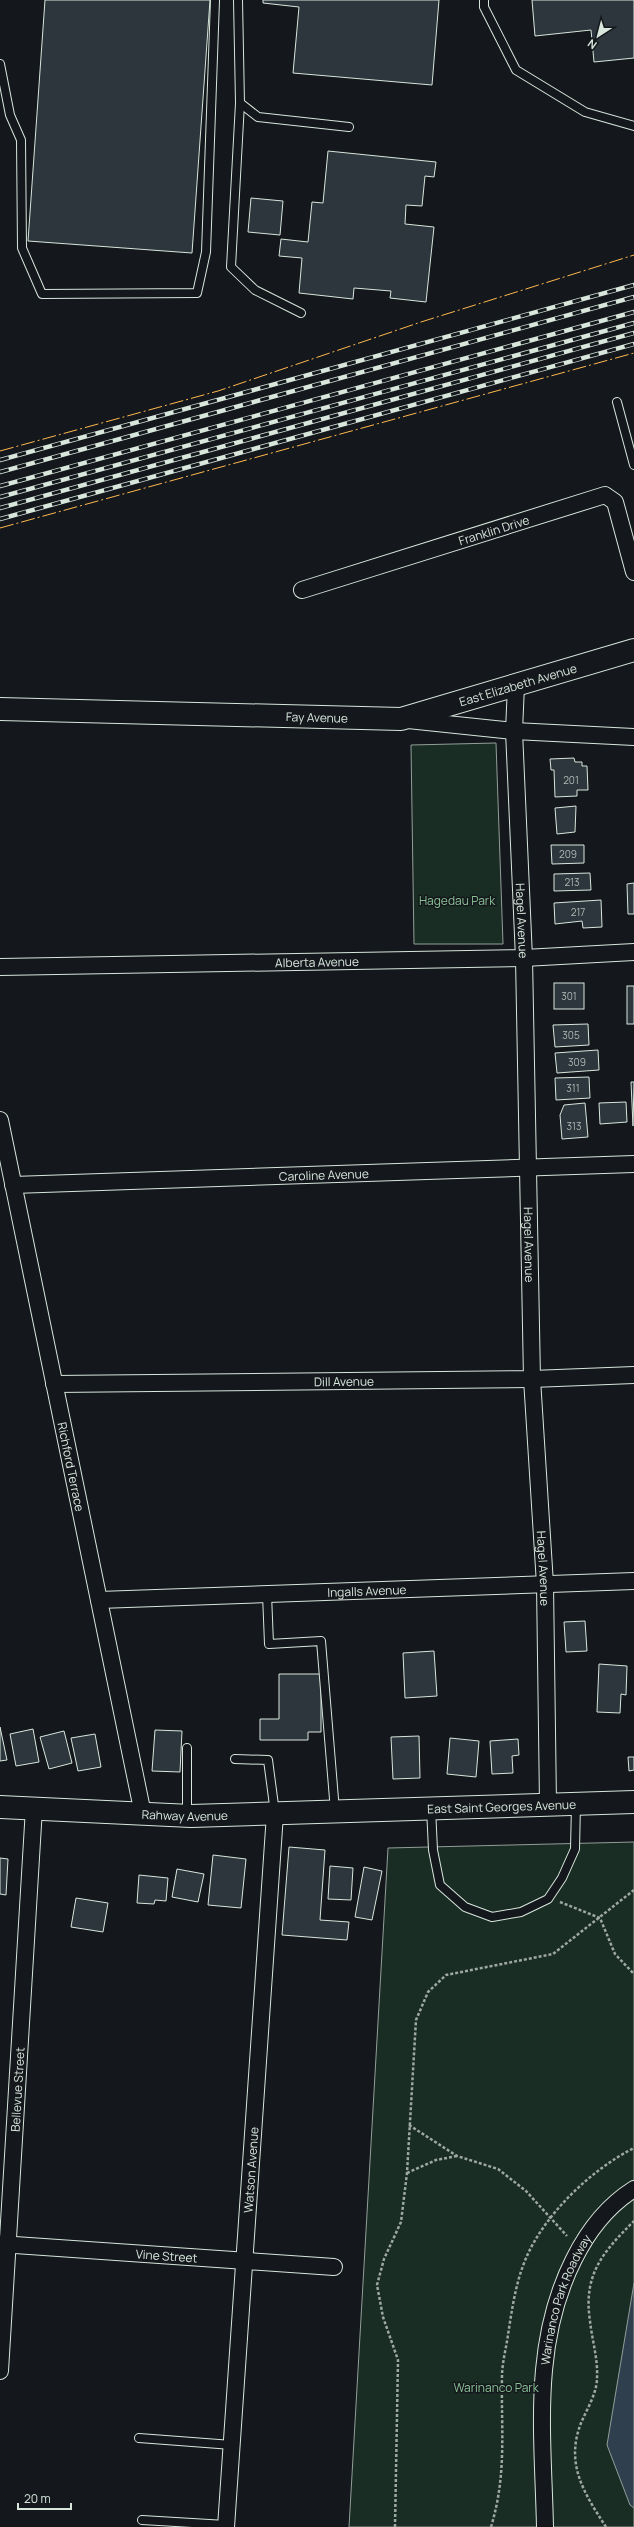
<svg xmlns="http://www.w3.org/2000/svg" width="634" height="2527" font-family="Manrope,sans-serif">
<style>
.green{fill:#1a2d24;stroke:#939e99}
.water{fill:#2f3f4d;stroke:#939e99}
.building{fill:#2c363c;stroke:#d8e6dc}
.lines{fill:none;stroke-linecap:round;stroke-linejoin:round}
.lane-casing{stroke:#d8e6dc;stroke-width:10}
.street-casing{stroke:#d8e6dc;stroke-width:18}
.secondary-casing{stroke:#d8e6dc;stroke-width:24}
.path{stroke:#9da8a2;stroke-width:2.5;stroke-dasharray:3 2;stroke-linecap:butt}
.lane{stroke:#14181c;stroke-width:8}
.street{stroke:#14181c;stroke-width:16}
.secondary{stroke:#14181c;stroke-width:22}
.rail-casing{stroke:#d8e6dc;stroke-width:4.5}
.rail{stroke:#14181c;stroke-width:3;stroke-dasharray:9;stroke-linecap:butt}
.power{stroke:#ffb74d;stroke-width:1;stroke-dasharray:14 3 2 3;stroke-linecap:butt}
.labels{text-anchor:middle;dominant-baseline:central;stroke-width:3;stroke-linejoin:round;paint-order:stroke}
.number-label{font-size:10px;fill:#adbab4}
.street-label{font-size:12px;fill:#d8e6dc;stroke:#14181c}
.park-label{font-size:12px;fill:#8ac095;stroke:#14181c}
</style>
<rect width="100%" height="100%" fill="#14181c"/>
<g class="green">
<path d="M 496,743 L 503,944 L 414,944 L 411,745 Z"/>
<path d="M 634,1842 L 634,2527 L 349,2527 L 388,1848 Z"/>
</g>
<path class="water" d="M 634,2283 L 634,2508 L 630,2505 L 607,2445 Z"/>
<g class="building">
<path d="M 45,0 L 210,0 L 192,253 L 28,241 Z"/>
<path d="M 263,0 L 439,0 L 432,85 L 293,73 L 299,7 L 263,3 Z"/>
<path d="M 532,0 L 634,0 L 634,58 L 594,62 L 591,30 L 535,36 Z"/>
<path d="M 328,151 L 436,162 L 434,177 L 425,176 L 422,206 L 406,205 L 405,224 L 434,227 L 426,302 L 390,298 L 391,291 L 354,288 L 353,299 L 299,293 L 302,258 L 279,256 L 281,239 L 308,242 L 312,202 L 323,203 Z"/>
<path d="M 251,198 L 283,201 L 280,235 L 248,232 Z"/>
<path d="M 574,758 L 575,762 L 582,762 L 582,766 L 587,766 L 588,790 L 577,790 L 577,796 L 555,797 L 554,770 L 551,770 L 550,759 Z"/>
<path d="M 576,806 L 575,832 L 557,834 L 555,808 Z"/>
<path d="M 551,845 L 584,845 L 584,863 L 552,864 Z"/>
<path d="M 590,873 L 591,890 L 554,891 L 554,874 Z"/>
<path d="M 634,883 L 634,914 L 628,914 L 627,884 Z"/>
<path d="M 601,900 L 602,927 L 583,928 L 582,921 L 555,924 L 554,903 Z"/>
<rect x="554" y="983" width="30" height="26"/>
<rect x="627" y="986" width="7" height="38"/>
<path d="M 588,1024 L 589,1045 L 555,1047 L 553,1025 Z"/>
<path d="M 598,1050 L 599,1070 L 557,1073 L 555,1053 Z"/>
<path d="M 589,1077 L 590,1098 L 556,1100 L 555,1078 Z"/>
<path d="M 631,1082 L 634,1082 L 633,1126 Z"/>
<path d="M 626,1102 L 627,1122 L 600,1124 L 599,1103 Z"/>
<path d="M 585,1103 L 588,1137 L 562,1139 L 560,1115 L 564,1105 Z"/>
<path d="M 585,1621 L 587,1651 L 566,1652 L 564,1622 Z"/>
<path d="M 434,1651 L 437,1696 L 405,1698 L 403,1653 Z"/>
<path d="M 599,1664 L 627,1666 L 626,1695 L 621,1694 L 620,1713 L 597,1712 Z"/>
<path d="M 279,1674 L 321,1674 L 321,1732 L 308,1732 L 308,1740 L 260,1740 L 260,1719 L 279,1719 Z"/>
<path d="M 0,1727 L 7,1760 L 0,1761 Z"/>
<path d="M 33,1729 L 39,1762 L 16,1766 L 10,1734 Z"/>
<path d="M 155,1730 L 182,1731 L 180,1772 L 152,1771 Z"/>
<path d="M 64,1731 L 72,1763 L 49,1769 L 40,1737 Z"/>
<path d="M 95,1734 L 101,1767 L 78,1771 L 71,1738 Z"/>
<path d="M 419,1736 L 420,1778 L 393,1779 L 391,1737 Z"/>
<path d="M 450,1738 L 479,1741 L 476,1777 L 447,1774 Z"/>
<path d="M 518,1739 L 519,1755 L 512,1756 L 513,1773 L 492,1774 L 490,1741 Z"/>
<path d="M 628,1757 L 634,1757 L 634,1770 L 629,1771 Z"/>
<path d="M 289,1847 L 325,1850 L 320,1920 L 349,1922 L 347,1940 L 282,1935 Z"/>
<path d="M 213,1855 L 246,1859 L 241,1908 L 208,1905 Z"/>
<path d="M 0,1858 L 8,1859 L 6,1895 L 0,1894 Z"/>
<path d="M 330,1866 L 353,1868 L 351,1900 L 328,1899 Z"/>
<path d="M 364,1867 L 382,1871 L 372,1920 L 355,1917 Z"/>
<path d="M 177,1869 L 204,1874 L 198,1902 L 172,1897 Z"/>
<path d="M 139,1875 L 168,1878 L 166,1901 L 155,1900 L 154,1904 L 137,1903 Z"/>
<path d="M 76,1898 L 108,1903 L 103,1932 L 71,1927 Z"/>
</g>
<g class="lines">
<g class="lane-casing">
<g id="lane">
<path d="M 238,0 L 240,103 L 258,117 L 349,127"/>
<path d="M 484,0 L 484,7 L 516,70 L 585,112 L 634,126"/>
<path d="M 0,64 L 10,115 L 21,140 L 22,248 L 42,294 L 197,293 L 206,252 L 215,0"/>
<path d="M 240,103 L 231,267 L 255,290 L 301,313"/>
<path d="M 617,402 L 634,465"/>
<path d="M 267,1594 L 269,1644 L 321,1641 L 335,1811"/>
<path d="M 235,1759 L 268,1760 L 275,1813"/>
<path d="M 431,1808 L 433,1850 L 440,1885 L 465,1907 L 492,1917 L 521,1912 L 548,1899 L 562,1878 L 575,1849 L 576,1804"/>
<path d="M 187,1815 L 187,1748"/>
<path d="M 139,2438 L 232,2445"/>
<path d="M 142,2520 L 226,2525"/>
</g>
</g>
<g class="street-casing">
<g id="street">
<path id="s1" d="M 302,590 L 605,495 L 615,502 L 634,572"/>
<path id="s2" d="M 516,685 L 514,731 L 524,958 L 532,1379 L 545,1584 L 548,1804"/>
<path d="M 408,720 L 514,731 L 634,737"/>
<path id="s3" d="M 0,967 L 524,958 L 634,952"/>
<path id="s4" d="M 0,1120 L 143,1814"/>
<path id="s5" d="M 13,1185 L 634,1164"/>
<path id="s6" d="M 54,1384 L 532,1379 L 634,1375"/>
<path id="s7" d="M 99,1600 L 634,1581"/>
<path id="s8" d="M 0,2244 L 334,2267"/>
<path id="s9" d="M 0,2371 L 34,1808"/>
<path id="s10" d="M 226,2527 L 275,1814"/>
<path id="s11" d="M 545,2527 C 543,2435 531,2344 574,2259 C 588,2231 607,2206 634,2189"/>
</g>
</g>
<g class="secondary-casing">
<g id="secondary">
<path id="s12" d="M 0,709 L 401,719 L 634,650"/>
<path id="s13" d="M 0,1807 L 191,1816 L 634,1802"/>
</g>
</g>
<g class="path">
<path d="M 560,1902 L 600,1918 L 615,1954 L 634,1974"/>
<path d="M 409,2125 L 457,2156 L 498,2169 L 526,2191 L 567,2236"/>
<path d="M 407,2173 L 436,2160 L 457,2156"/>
<path d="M 395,2527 L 398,2360 L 383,2317 L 377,2285 L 384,2259 L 401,2222 L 407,2173 L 416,2020 L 428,1992 L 446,1975 L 553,1954 L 634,1890"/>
<path d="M 491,2527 C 507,2474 501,2431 502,2377 C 502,2363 506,2349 508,2335 C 512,2309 516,2280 527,2256 C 546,2213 592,2169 634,2148"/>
<path d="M 606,2527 C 584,2493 565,2464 581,2423 C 587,2409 597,2393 597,2378 C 598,2358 592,2340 590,2321 C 583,2274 603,2252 634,2221"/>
</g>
<use href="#lane" class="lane"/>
<use href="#street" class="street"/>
<use href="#secondary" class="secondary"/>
<g class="rail-casing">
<g id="rail">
<path d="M 0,460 L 634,285"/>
<path d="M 0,472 L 634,297"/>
<path d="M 0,486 L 634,312"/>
<path d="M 0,497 L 634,323"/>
<path d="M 0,508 L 634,333"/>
<path d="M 0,519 L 634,344"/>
</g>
</g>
<use href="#rail" class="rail"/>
<g class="power">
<path d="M 0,451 L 218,391 L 421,322 L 634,255"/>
<path d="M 0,528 L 634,353"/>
</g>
</g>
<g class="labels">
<g class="number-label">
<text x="571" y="780">201</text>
<text x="568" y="854">209</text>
<text x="572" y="882">213</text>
<text x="578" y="912">217</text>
<text x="569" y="996">301</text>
<text x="571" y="1035">305</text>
<text x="577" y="1062">309</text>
<text x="573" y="1088">311</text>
<text x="574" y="1126">313</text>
</g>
<g class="street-label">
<text stroke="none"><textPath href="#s1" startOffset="201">Franklin Drive</textPath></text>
<text stroke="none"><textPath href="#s12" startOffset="523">East Elizabeth Avenue</textPath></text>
<text stroke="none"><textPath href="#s12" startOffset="317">Fay Avenue</textPath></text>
<text stroke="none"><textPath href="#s2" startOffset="236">Hagel Avenue</textPath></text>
<text stroke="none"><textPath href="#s3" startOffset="317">Alberta Avenue</textPath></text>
<text stroke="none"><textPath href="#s5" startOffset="311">Caroline Avenue</textPath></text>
<text stroke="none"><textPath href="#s2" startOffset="560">Hagel Avenue</textPath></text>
<text stroke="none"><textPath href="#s6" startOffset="290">Dill Avenue</textPath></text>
<text stroke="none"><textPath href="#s4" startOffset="354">Richford Terrace</textPath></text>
<text stroke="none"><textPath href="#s2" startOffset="884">Hagel Avenue</textPath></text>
<text stroke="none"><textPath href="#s7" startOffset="268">Ingalls Avenue</textPath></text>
<text stroke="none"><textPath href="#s13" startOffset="502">East Saint Georges Avenue</textPath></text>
<text stroke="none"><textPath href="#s13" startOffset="185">Rahway Avenue</textPath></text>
<text stroke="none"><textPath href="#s9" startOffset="282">Bellevue Street</textPath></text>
<text stroke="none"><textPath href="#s10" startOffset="358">Watson Avenue</textPath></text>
<text stroke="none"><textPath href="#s8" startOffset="167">Vine Street</textPath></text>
<text stroke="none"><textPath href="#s11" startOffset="231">Warinanco Park Roadway</textPath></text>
</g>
<g class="park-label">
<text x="457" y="900">Hagedau Park</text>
<text x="496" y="2387">Warinanco Park</text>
</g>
</g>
<g transform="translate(598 36) rotate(216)" stroke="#14181c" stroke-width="3" paint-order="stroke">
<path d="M0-3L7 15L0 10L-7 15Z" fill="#d8e6dc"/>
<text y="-6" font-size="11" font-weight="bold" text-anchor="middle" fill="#d8e6dc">N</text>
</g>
<path d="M18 2503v6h53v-6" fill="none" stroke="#d8e6dc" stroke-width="2"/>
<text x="24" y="2503" font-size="12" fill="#d8e6dc" stroke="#14181c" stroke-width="3" paint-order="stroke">20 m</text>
</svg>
